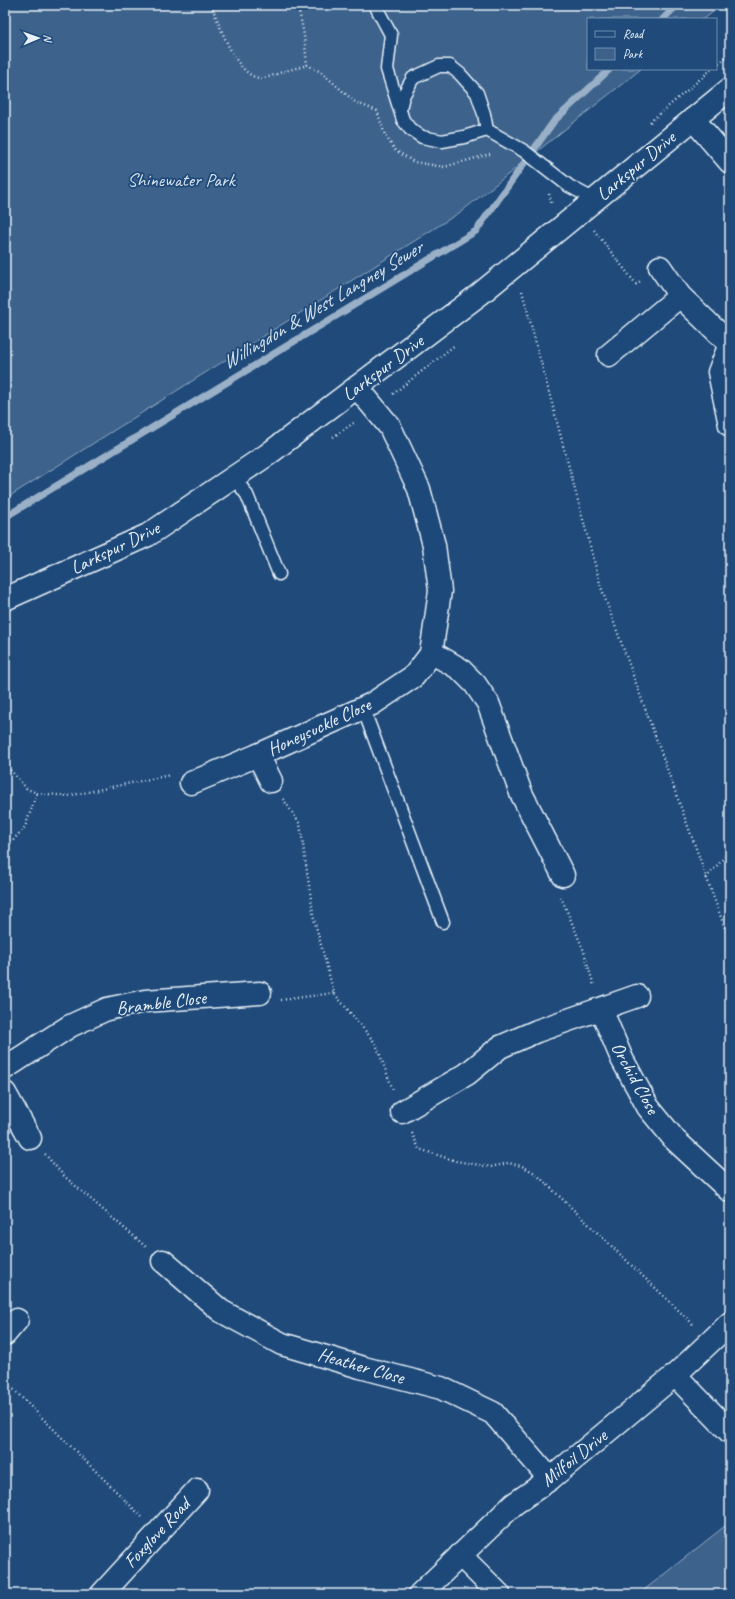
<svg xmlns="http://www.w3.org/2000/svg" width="735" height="1599" font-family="Caveat,sans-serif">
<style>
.green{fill:#3c628c;stroke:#92aac2}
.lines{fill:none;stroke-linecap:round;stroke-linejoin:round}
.stream{stroke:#9ab0c7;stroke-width:7}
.service-casing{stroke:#e8f1f8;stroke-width:15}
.minor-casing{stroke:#e8f1f8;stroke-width:25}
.path{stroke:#e8f1f8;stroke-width:2.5;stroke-dasharray:1 3;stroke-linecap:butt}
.service{stroke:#1f4a7a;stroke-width:12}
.minor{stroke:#1f4a7a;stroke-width:22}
.labels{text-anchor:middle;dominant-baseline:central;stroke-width:3.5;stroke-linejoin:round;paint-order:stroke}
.street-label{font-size:19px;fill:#e8f1f8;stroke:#1f4a7a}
.park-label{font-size:19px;fill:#d7e3ed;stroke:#1f4a7a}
.water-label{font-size:20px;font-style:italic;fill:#d4e1ec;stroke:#1f4a7a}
</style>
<rect width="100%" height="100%" fill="#1f4a7a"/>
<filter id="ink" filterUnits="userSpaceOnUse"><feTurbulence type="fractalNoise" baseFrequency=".025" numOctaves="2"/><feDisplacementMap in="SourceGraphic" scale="8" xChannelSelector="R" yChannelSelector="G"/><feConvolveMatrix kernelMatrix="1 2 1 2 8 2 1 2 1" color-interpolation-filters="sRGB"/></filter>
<g filter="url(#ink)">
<g class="green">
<path d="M 5,5 L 722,5 L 704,19 L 588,19 L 588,69 L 641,69 L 462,211 L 5,499 Z"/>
<path d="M 730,1522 L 730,1594 L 639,1594 Z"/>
</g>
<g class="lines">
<g class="stream">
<path d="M 663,19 L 677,5"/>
<path d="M 5,517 L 476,231 L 554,121 L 610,69"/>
</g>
<g class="service-casing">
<g id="service">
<path d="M 375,5 L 391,35 L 387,69 L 403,120 L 410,129 L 422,137 L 442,141 L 464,137 L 487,130"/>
<path d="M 400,109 L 403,96 L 413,78 L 439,66 L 450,66 L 460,74 L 477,93 L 484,114 L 487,130 L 524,151 L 569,186 L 595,200"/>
<path d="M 234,477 L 247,495 L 279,574"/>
<path d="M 363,708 L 443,922"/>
</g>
</g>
<g class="minor-casing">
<g id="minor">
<path d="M 693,119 L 730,162"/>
<path d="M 660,267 L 680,296 L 730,344"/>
<path d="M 730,344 L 719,372 L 730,425"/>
<path d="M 609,355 L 680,296"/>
<path d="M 5,599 L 148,535 L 267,455 L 480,294 L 730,89"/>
<path d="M 431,652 L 460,669 L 475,684 L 488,703 L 521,793 L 563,875"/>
<path d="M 258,755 L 271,781"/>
<path d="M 191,783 L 258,755 L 372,704 L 414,676 L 431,654 L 440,591 L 434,545 L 419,489 L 390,427 L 357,387"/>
<path d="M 601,1009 L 622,1059 L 648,1107 L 675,1140 L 730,1191"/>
<path d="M 5,1068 L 70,1026 L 107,1009 L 145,1001 L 260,993"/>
<path d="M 5,1093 L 30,1138"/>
<path d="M 402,1112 L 467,1074 L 500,1047 L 537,1031 L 637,996"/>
<path d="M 163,1261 L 221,1311 L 282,1344 L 360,1367 L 441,1388 L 493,1413 L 550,1479"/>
<path d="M 5,1334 L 17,1320"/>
<path d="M 675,1375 L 730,1432"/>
<path d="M 460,1555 L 499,1594"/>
<path d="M 102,1594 L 197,1490"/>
<path d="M 420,1594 L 514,1504 L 550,1479 L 675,1375 L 730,1323"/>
</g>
</g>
<g class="path">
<path d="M 211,5 C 220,24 236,79 262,78 C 272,77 280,72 289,70 C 295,68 301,67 307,65 L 321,72 L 355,102 L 377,111 L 385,135 L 395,150 L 414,162 L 444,167 L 490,154"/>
<path d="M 298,5 L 304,35 L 307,65"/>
<path d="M 716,66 L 730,54"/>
<path d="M 650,122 L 712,69"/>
<path d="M 549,194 L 552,205"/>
<path d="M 594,230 L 636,284 L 642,280"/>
<path d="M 522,291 L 601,587 L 730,942"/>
<path d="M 393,394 L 455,345"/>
<path d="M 333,437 L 355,422"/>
<path d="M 5,764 L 27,789 L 37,793 L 68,796 L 170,775"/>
<path d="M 283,799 L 300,824 L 314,919 L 334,993 L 376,1044 L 393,1090"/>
<path d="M 5,849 L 25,827 L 37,793"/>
<path d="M 706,878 L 730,851"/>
<path d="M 561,897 L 583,949 L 594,986"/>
<path d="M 281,1000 L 334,993"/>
<path d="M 412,1133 L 419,1149 L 456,1161 L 491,1167 L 508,1163 L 522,1166 L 535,1173 L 694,1325"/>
<path d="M 45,1154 L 64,1176 L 146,1247"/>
<path d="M 5,1381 L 142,1517"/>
</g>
<use href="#service" class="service"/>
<use href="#minor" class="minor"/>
</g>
</g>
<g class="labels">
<g class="street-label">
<text transform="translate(636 166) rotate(-40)">Larkspur Drive</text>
<text transform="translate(383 368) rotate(-37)">Larkspur Drive</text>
<text transform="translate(115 548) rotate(-26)">Larkspur Drive</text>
<text transform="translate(319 727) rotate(-25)">Honeysuckle Close</text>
<text transform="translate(161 1003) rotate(-7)">Bramble Close</text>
<text transform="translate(635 1078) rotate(61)">Orchid Close</text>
<text transform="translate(361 1366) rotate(16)">Heather Close</text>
<text transform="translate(574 1458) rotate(-39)">Milfoil Drive</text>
<text transform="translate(157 1533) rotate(-47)">Foxglove Road</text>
</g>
<g class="park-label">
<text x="181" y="180">Shinewater Park</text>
</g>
<g class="water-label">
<text transform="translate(322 305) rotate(-31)">Willingdon &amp; West Langney Sewer</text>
</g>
</g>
<rect width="735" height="1599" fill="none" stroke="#1f4a7a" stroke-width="20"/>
<rect x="10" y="10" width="715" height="1579" fill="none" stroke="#e8f1f8" stroke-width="1.5" filter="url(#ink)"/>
<rect x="587" y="18" width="130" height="52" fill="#1f4a7a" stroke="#6f8dac"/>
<rect x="595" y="31" width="20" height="6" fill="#1f4a7a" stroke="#6f8dac"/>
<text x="623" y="38" font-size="12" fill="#e8f1f8">Road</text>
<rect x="595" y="48" width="20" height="12" fill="#3c628c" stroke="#6f8dac"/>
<text x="623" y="58" font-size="12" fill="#e8f1f8">Park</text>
<g transform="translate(38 38) rotate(88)" stroke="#1f4a7a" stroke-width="3" paint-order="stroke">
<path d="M0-3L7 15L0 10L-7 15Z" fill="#e8f1f8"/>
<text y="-6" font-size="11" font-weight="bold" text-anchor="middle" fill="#e8f1f8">N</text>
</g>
</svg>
